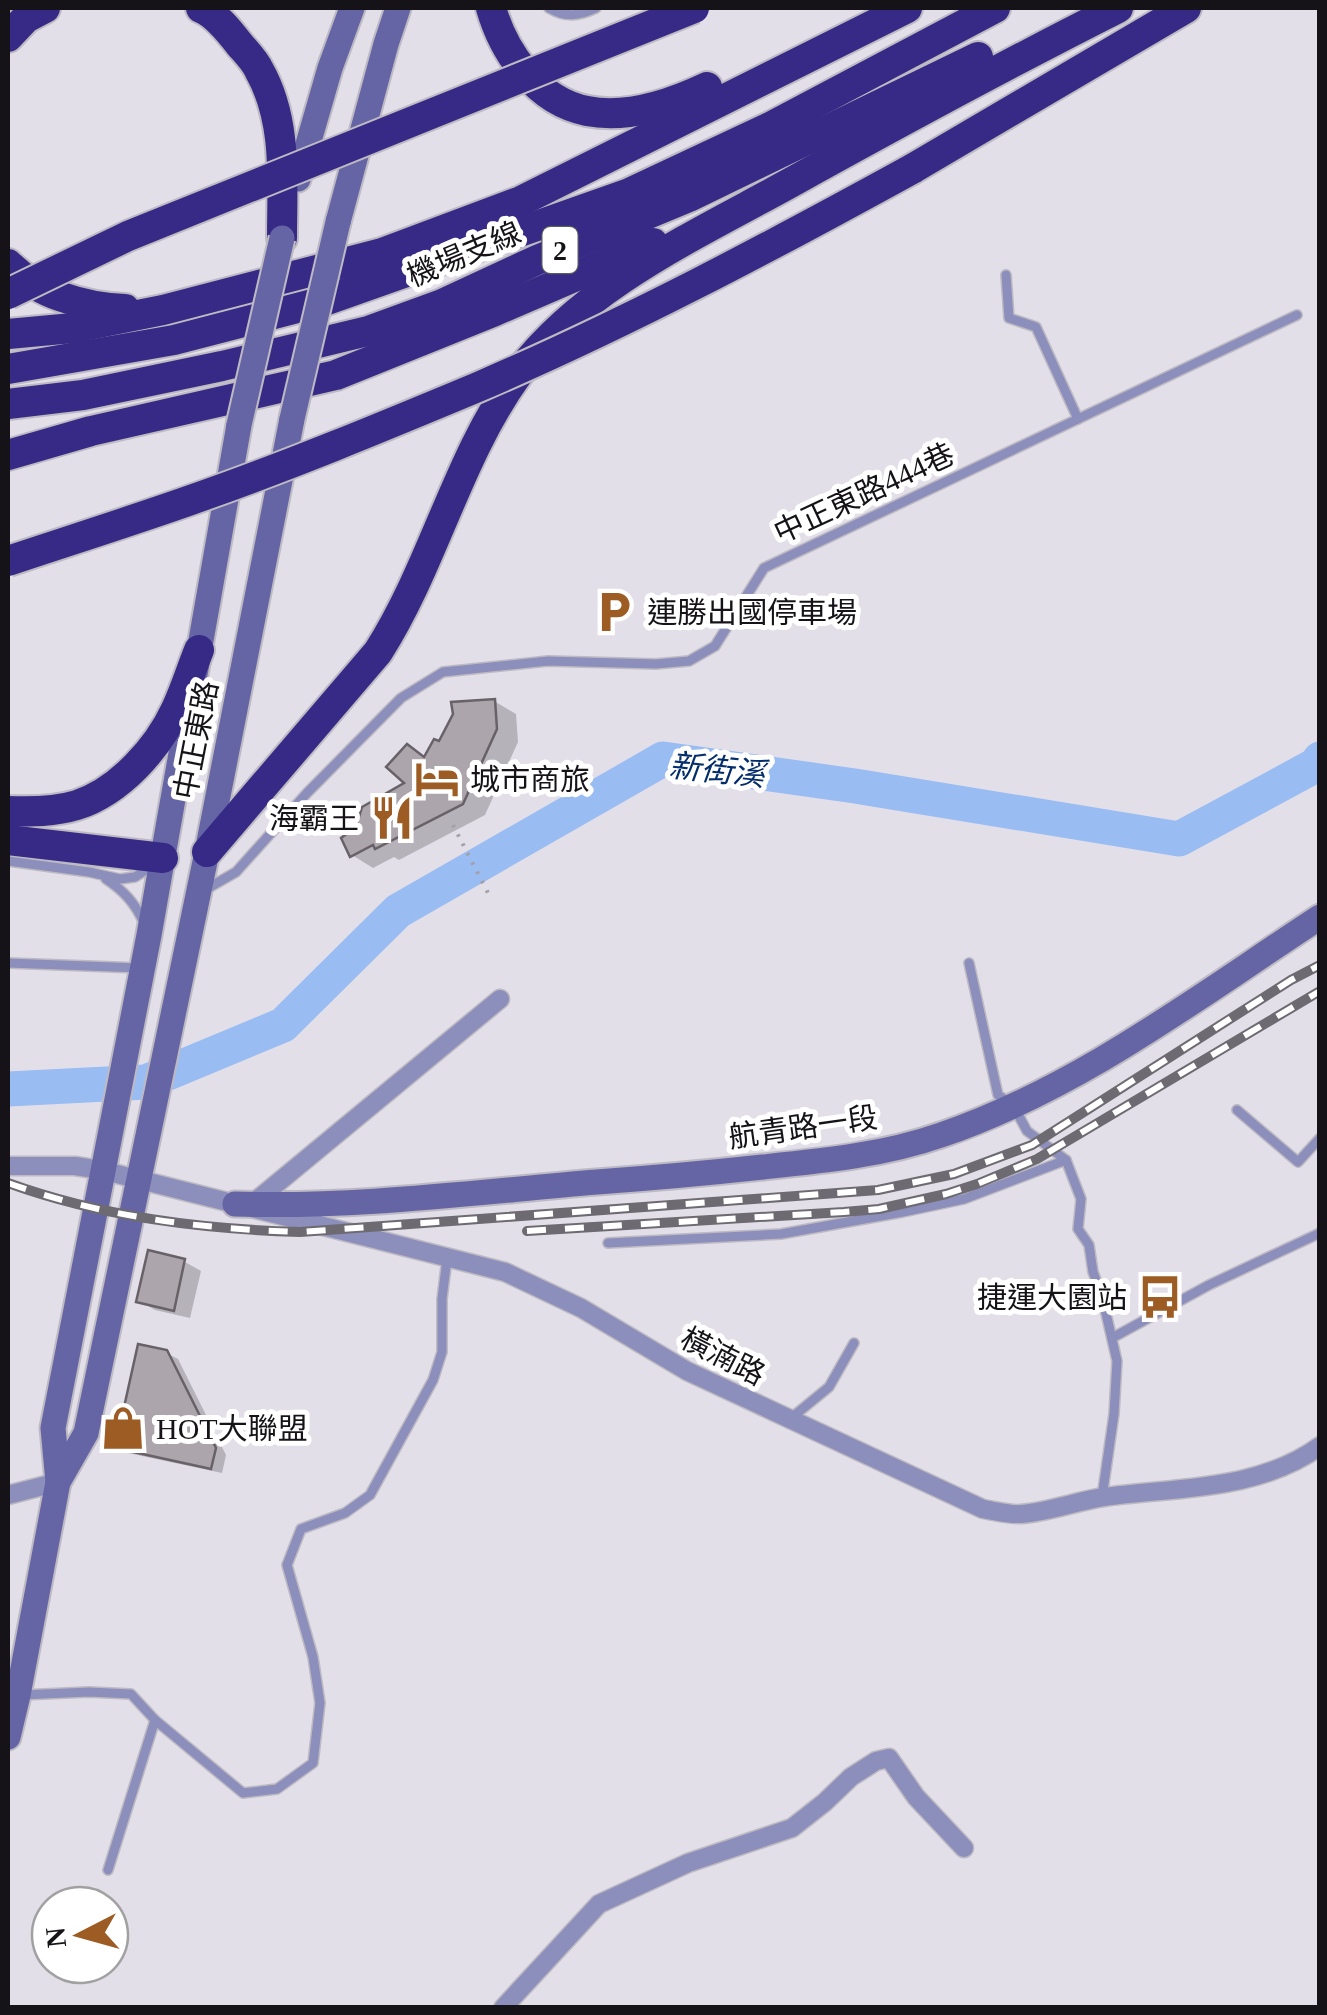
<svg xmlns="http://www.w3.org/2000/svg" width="1327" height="2015" font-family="'Times New Roman','Noto Sans TC',serif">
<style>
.shadow{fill:#0003}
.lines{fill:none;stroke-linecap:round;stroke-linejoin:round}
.river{stroke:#99bcf3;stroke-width:35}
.building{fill:#ada5ac;stroke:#696168;stroke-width:2.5}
.lane-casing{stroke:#bebac3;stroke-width:12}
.street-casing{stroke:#bebac3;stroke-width:21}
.secondary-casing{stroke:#bebac3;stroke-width:29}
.highway-casing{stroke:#bebac3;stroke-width:34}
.path{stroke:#a3a0a8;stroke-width:4;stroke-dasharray:2.5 8;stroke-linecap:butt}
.lane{stroke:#8c8ebb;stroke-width:9}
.street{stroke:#8c8ebb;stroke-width:18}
.secondary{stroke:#6565a6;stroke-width:25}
.highway{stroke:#362a86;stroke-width:30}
.rail-casing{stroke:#6d6b71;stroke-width:10}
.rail{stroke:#fff;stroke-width:6;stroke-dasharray:19;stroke-linecap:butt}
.secondary-bridge-casing{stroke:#bebac3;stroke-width:29;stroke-linecap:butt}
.highway-bridge-casing{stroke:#bebac3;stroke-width:34;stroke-linecap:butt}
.secondary-bridge{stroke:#6565a6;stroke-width:25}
.highway-bridge{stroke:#362a86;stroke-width:30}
.labels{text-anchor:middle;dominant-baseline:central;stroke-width:10;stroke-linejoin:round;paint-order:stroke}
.shield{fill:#fff;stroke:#5b5a5d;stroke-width:2.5}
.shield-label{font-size:28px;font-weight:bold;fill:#151317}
.street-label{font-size:30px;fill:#151317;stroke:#fff}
.poi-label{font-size:30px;fill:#151317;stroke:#fff;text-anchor:start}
.water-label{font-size:32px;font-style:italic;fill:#042d6b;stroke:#fff}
</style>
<rect width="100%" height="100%" fill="#e3dfe9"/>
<g class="shadow">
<path d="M 494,701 L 516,714 L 518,742 L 485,815 L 399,860 L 394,857 L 373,868 L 352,855 L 409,783 L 408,747 L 427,758 L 440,744 Z"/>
<path d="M 150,1254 L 185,1262 L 201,1271 L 190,1318 L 155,1310 L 139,1301 Z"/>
<path d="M 166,1353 L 178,1359 L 226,1455 L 222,1473 L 128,1453 L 118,1447 Z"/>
</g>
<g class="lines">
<path class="river" d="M 8,1089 L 146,1082 L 283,1025 L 398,911 L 663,759 L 855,786 L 1179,839 L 1316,765 L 1320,759"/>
</g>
<g class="building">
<path d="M 495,699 L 497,729 L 463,804 L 375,849 L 373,845 L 350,857 L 341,838 L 356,827 L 362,807 L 404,783 L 386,767 L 407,744 L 424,757 L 434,739 L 439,741 L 453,714 L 451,702 Z"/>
<path d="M 148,1250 L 185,1259 L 174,1311 L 136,1302 Z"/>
<path d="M 138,1344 L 167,1350 L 216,1448 L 211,1469 L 115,1448 Z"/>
</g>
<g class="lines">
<g class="lane-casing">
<g id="lane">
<path d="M 549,8 C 566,18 579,16 596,8"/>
<path d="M 1006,275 L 1009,318 L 1036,327 L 1078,419"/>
<path d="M 8,861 L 89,872 L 120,879 L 135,877 L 153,865"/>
<path d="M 106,879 C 124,891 135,903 144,923"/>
<path d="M 203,891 L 236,872 L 307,793 L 401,698 L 443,672 L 548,661 L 656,664 L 689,661 L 715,646 L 764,568 L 1297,315"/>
<path d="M 8,963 L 140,968"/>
<path d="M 969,963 L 998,1095 L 1013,1105 L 1027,1131 L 1066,1160"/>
<path d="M 1237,1110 L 1298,1162 L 1320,1138"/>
<path d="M 608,1243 L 781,1234 L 903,1212 L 964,1199 L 1066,1160 L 1081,1199 L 1078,1229 L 1089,1245 L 1093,1272 L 1102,1296 L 1117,1361 L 1114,1414 L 1102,1497"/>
<path d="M 1112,1338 L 1209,1285 L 1320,1233"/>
<path d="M 790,1419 L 829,1387 L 854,1343"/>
<path d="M 21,1695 L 89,1692 L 131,1694 L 155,1720 L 243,1793 L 277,1789 L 313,1763 L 320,1703 L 313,1657 L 287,1565 L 301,1529 L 345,1513 L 370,1495 L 433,1380 L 442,1352 L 442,1299 L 447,1259"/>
<path d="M 108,1870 L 155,1720"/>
</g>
</g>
<g class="street-casing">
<g id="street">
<path d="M 8,1166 L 75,1166 L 101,1170 L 505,1272 L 581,1308 L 687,1371 L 983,1509 C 995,1511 1009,1515 1021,1514 C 1049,1512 1077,1501 1104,1497 C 1177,1487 1258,1491 1320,1446"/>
<path d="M 252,1204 L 500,999"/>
<path d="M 8,1495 L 58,1482"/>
<path d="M 503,2008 L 599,1904 L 688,1863 L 792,1828 L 825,1802 L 851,1777 L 876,1761 L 889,1758 L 916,1797 L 964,1848"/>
</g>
</g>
<g class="secondary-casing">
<g id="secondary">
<path d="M 298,179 L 330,68 L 352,8"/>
<path d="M 338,222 L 386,44 L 398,8"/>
<path d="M 235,1204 C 356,1208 477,1192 597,1182 C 652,1178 708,1173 763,1167 C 822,1161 884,1155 941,1135 C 1079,1088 1199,996 1320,917"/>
<path d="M 58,1482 L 86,1433 L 207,852 L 292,419"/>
<path d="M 8,1737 L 18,1695 L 58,1482 L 53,1428 L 149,935 L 239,425"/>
</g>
</g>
<g class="highway-casing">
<g id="highway">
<path d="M 201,8 C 216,14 230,32 240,45 C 247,53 255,61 259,70 C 288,121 282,182 282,238"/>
<path d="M 491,8 C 504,53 537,101 587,111 C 628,119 671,104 707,87"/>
<path d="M 8,37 L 26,18 L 45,8"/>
<path d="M 912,169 L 1186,8"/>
<path d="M 8,264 C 38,294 83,307 125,309"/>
<path d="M 8,334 L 73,328 L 163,310 L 382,253 L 521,201 L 907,8"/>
<path d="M 8,369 L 174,340 L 324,301 L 627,194 L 772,126 L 995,8"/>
<path d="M 8,404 L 83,395 L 222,366 L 368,331 L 442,304 L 537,260 L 689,197 L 978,57"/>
<path d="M 8,455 L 91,431 L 336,375 L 495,311 L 653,243"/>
<path d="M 8,811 C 31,812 54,812 77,805 C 120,791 158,748 176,709 C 185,690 191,670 199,650"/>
<path d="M 8,840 L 163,858"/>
<path d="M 207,852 L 378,652 C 434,564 457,458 518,374 C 583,286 696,235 790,183 C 898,123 1007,64 1118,8"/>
</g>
</g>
<path class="path" d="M 453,825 L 488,893"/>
<use href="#lane" class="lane"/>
<use href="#street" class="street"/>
<use href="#secondary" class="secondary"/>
<use href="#highway" class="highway"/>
<g class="rail-casing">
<g id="rail">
<path d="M 8,1183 C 102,1217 201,1229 300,1232 L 878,1190 L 954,1174 L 1032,1145 L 1291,980 L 1320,965"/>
<path d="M 527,1231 L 844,1212 L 879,1209 L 946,1194 L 977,1184 L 1037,1159 L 1320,991"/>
</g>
</g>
<use href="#rail" class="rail"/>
<g class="secondary-bridge-casing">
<g id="secondary-bridge">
<path d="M 292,419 L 338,222"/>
<path d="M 239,425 L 282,238"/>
</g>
</g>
<g class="highway-bridge-casing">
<g id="highway-bridge">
<path d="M 8,294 L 128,236 L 694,8"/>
<path d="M 8,561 C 68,541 128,522 188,501 C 286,467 382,427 478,387 C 627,323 770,247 912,169"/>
</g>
</g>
<use href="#secondary-bridge" class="secondary-bridge"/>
<use href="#highway-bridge" class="highway-bridge"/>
</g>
<defs>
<g id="parking-bare" transform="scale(3.45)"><path d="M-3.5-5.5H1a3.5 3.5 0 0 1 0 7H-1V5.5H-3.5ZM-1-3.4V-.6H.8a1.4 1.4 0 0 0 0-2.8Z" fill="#9c5c24" stroke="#fff" stroke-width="2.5" paint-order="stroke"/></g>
<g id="hotel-bare" transform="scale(3.45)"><path d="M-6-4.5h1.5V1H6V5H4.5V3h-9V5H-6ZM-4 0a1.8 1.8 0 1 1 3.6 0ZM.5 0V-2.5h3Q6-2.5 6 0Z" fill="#9c5c24" stroke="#fff" stroke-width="2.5" paint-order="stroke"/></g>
<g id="restaurant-bare" transform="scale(3.45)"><path d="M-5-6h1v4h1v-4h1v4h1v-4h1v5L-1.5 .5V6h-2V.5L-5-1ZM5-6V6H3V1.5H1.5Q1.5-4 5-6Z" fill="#9c5c24" stroke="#fff" stroke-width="2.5" paint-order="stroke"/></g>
<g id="bus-bare" transform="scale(3.45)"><path d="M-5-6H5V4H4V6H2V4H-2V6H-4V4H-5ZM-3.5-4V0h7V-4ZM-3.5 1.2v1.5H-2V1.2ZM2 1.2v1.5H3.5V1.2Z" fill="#9c5c24" stroke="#fff" stroke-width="2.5" paint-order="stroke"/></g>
<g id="shop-bare" transform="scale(3.45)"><path d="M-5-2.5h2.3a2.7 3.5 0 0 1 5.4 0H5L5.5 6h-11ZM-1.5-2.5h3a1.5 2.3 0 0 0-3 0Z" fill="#9c5c24" stroke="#fff" stroke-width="2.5" paint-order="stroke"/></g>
</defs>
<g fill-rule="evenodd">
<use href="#parking-bare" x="614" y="612"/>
<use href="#hotel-bare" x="437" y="779"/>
<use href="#restaurant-bare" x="392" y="818"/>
<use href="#bus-bare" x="1160" y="1297"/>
<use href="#shop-bare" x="123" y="1428"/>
</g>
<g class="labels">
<rect class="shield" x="542.5" y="227" width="35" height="46" rx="8"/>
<g class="shield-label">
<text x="560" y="250">2</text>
</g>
<g class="street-label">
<text transform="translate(464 254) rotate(-23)">機場支線</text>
<text transform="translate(864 493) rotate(-25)">中正東路444巷</text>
<text transform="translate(196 740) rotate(-79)">中正東路</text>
<text transform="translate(803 1127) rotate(-8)">航青路一段</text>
<text transform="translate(723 1356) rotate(27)">橫湳路</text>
</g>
<g class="poi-label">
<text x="647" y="612">連勝出國停車場</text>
<text x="470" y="779">城市商旅</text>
<text x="359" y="818" text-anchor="end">海霸王</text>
<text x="1127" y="1297" text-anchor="end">捷運大園站</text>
<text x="156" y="1428">HOT大聯盟</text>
</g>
<g class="water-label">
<text transform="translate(717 770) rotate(6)">新街溪</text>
</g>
</g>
<rect width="1327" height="2015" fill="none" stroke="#151317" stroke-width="20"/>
<g transform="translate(80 1935) rotate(264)"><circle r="48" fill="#ffffff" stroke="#a1a1a2" stroke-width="2.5"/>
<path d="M0-8L18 38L0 25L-18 38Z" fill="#9c5c24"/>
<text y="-15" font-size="28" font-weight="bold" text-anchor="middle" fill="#151317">N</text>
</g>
</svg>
